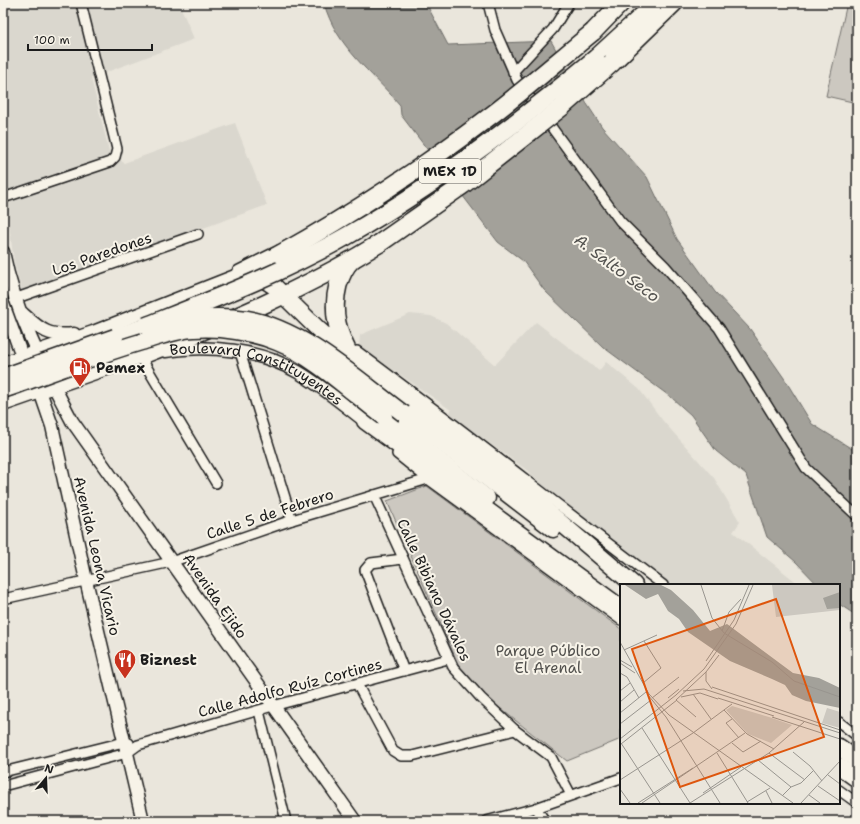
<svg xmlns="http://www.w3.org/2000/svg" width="860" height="824" font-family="'Shantell Sans',sans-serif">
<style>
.built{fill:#dad7ce}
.green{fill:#ccc8c0;stroke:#74726e}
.water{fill:#a3a19a;stroke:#6d6c68}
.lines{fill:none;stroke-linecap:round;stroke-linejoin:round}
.minor-casing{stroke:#1c1c1c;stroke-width:12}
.tertiary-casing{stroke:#1c1c1c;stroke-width:15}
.trunk-casing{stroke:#1c1c1c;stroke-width:19}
.motorway-casing{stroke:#1c1c1c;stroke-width:20}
.minor{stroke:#f7f3e8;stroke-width:9}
.tertiary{stroke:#f7f3e8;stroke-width:12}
.trunk{stroke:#f7f3e8;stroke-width:16}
.motorway{stroke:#f7f3e8;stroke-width:17}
.trunk-bridge-casing{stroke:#1c1c1c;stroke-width:19;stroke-linecap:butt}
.motorway-bridge-casing{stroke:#1c1c1c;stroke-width:20;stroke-linecap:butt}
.trunk-bridge{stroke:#f7f3e8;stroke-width:16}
.motorway-bridge{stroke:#f7f3e8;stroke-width:17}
.labels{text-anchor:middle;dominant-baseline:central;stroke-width:4;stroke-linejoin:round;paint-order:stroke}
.shield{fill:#f7f3e8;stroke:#5e5c59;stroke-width:1}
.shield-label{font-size:14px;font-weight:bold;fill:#1c1c1c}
.street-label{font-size:15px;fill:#1c1c1c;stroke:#f7f3e8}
.poi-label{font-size:15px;font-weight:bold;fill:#1c1c1c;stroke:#f7f3e8;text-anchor:start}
.park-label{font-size:15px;fill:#51504d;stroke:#f7f3e8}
.water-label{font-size:16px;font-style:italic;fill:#52514e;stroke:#f7f3e8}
.inset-road{fill:none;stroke:#98958f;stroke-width:1}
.view{fill:#de560d;fill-opacity:0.15;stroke:#de560d;stroke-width:2}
.inset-edge{fill:none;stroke:#1c1c1c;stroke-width:2}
</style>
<rect width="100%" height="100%" fill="#eae6dc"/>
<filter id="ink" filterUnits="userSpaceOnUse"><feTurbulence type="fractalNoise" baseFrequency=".025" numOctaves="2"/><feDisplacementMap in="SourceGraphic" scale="8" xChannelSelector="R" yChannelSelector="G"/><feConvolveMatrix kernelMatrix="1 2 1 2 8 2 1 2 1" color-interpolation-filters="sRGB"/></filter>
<g filter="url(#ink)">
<g class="built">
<path d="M 3,3 L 179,3 L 194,39 L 91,78 L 109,151 L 124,163 L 235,123 L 267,205 L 22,293 L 14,262 L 3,180 Z"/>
<path d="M 410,314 L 431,316 L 446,323 L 495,365 L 536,322 L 599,371 L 606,362 L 639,389 L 663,421 L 714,478 L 740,522 L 733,532 L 800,585 L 669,585 L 555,498 L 528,471 L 449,414 L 451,410 L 359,346 L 360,335 Z"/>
</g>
<g class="green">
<path d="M 847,3 L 857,3 L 857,103 L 826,96 Z"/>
<path d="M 427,486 L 621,629 L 621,739 L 567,761 L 487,698 L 459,666 L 387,501 Z"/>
</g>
<path class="water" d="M 324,3 L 428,3 L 429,9 L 448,45 L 551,41 L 585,101 L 602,127 L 647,177 L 677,239 L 715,292 L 750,329 L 784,378 L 812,424 L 857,452 L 857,616 L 839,604 L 839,585 L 818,585 L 796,562 L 767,537 L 746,475 L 716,451 L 691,415 L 672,398 L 603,347 L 544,290 L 523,261 L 498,242 L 401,115 L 400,105 C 372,72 336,47 324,3 Z"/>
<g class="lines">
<g class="minor-casing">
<g id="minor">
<path d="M 488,3 L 495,30 L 517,80 L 620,221 L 665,266 L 719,328 L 806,468 L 857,516"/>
<path d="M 513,72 L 553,29 L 569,3"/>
<path d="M 3,198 L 110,162 L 115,157 L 117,149 L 81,3"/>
<path d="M 14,299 L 198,234"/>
<path d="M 357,351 C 460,427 561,508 663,585"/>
<path d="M 240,352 L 292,520"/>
<path d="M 140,356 L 216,483"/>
<path d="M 397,454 L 428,479 L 621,620"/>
<path d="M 374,495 L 453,667 L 481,698 L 515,730 L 551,757 L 571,795"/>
<path d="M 403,559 L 371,563 L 365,570 L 404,671"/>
<path d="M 3,599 L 171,562 L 292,520 L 428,479"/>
<path d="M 357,684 L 393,751 L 401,756 L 412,756 L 515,730"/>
<path d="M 259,711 L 286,821"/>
<path d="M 839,722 L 857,736"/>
<path d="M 3,772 L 124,742 L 129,743"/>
<path d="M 3,786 L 127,753 L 138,745 L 273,706 L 448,659"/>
<path d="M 839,790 L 857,803"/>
<path d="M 536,808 L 545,821"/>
<path d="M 486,821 L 536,808 L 621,778"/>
</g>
</g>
<g class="tertiary-casing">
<g id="tertiary">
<path d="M 3,252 C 15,313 43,366 72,421 L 355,821"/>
<path d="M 3,304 L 22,356 L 40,391 L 52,426 L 86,580 L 143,821"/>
<path d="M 22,313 C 41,330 48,337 74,334"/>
<path id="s1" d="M 165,351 C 208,344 260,350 298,372 C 322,386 344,405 365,421"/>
<path d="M 3,363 L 93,332 L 240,274"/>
<path d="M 3,405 L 147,355"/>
</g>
</g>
<g class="trunk-casing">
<g id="trunk">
<path d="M 251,274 L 262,278 L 274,286 L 318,329 L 352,359 L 500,471 L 634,585"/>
<path d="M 115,337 L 146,326"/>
<path d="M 404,414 L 553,529"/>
<path d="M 384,417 L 487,498"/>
<path d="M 365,421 L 621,608"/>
<path d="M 839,747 L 857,760"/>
<path d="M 839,766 L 857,779"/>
</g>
</g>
<g class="motorway-casing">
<g id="motorway">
<path d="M 593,32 L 621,3"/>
<path d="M 596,58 L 656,3"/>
<path d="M 612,63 L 674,3"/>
<path d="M 351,261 C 344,267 341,276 338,285 C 331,313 338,335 352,359"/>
<path d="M 240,274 L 280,254"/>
<path d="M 140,356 C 222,324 304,290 380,243"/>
</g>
</g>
<use href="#minor" class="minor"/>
<use href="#tertiary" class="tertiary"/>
<use href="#trunk" class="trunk"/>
<use href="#motorway" class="motorway"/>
<g class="trunk-bridge-casing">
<g id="trunk-bridge">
<path d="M 174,320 C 198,317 222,315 247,319 C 304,329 358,380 404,414"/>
<path d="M 3,377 L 115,337"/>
<path d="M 3,390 C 49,374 94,356 141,342 C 158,337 176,330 194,329 C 221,327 252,332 277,342 C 315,357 352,393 384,417"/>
</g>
</g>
<g class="motorway-bridge-casing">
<g id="motorway-bridge">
<path d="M 380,243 L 463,185 L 562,107 L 612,63"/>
<path d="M 280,254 C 354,213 425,166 493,114 C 527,88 560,59 593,32"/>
<path d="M 146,326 C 214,299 282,273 345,237 C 435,186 517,124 596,58"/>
</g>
</g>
<use href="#trunk-bridge" class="trunk-bridge"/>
<use href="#motorway-bridge" class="motorway-bridge"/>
</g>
</g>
<defs>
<g id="fuel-pin" transform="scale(1.15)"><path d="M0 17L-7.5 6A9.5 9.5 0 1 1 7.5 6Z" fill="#c8321e" stroke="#f7f3e8"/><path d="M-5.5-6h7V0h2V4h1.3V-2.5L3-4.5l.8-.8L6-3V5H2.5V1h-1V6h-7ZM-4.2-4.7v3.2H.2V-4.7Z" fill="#fff"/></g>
<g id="restaurant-pin" transform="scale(1.15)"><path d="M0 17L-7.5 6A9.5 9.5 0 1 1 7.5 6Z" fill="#c8321e" stroke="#f7f3e8"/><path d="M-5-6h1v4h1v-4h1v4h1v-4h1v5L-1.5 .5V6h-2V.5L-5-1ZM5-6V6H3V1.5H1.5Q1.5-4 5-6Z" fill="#fff"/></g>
</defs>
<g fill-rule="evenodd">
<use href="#fuel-pin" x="80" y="368"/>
<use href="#restaurant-pin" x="125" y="660"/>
</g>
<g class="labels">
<rect class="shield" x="419" y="159" width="62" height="24" rx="3"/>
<g class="shield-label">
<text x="450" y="171">MEX 1D</text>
</g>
<g class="street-label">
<text transform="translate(102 254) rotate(-19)">Los Paredones</text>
<text stroke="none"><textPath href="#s1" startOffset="97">Boulevard Constituyentes</textPath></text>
<text transform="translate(270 514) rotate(-18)">Calle 5 de Febrero</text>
<text transform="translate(97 556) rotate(77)">Avenida Leona Vicario</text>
<text transform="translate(434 590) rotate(65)">Calle Bibiano Dávalos</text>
<text transform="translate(215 596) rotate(55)">Avenida Ejido</text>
<text transform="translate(290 688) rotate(-15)">Calle Adolfo Ruíz Cortines</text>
</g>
<g class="poi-label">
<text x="96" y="368">Pemex</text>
<text x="140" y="660">Biznest</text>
</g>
<g class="park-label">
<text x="548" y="651">Parque Público<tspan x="548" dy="17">El Arenal</tspan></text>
</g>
<g class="water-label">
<text transform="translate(617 268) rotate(37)">A. Salto Seco</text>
</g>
</g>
<g transform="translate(620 584)">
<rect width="220" height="220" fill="#eae6dc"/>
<path d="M 152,1 L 220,1 L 220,26 L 156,33 ZM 112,122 L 149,133 L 172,141 L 151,159 L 128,150 L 106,126 ZM 207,124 L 220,128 L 220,144 L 202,139 Z" fill="#ccc8c0"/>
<path d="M 5,1 L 41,1 L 51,6 L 73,26 L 90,47 L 107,40 L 173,89 L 199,94 L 220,104 L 220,124 L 186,117 L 172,111 L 165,101 L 152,95 L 110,77 L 68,48 L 59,35 L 48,27 L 38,10 L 26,15 ZM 220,8 L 220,24 L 207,25 L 203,14 Z" fill="#a3a19a"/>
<path class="inset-road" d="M 81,1 L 92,34 L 104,49 L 152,78 L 174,97 L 220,113M 102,47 L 109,28 L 121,15M 0,58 L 29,110 L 49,131 L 173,219M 4,66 L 37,51M 0,76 L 12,83M 86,77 L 114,36 L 129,1M 0,79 L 15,89M 86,88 L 86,97 L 92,105M 0,89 L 7,93 L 19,114M 23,99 L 41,84 L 24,57M 92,103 L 220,146M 0,107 L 10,99M 63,107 L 84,105 L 220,149M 73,110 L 91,135M 28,111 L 46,133 L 100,219M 61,113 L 80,109 L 98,115M 32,114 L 59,93M 48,114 L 59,105M 98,114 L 154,132M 56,116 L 76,133M 56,116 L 86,88 L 99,71M 0,118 L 14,106M 104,126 L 127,150 L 154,165M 0,129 L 26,108M 152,133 L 220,155M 112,135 L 106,139 L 119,154M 0,140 L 31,116M 22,144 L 70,219M 0,155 L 56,111 L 84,85 L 116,40 L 133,1M 1,159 L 40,219M 112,159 L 123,168 L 141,157M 1,160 L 57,116M 173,168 L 190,182 L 202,197M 97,169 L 128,219M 149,169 L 185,196M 138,176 L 171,203M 208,191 L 220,200M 0,196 L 73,149 L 112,120M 198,202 L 220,217M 0,205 L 10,219M 146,207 L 152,219M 83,209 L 121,183M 189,211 L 200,219M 162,212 L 171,203 L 181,199 L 193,187M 127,218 L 150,204M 18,219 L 73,184M 22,219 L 125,149M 70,219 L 149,169 L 184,138M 181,219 L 220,177"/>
<path class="view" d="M 156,15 L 204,153 L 60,203 L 12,65 Z"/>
<rect width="220" height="220" class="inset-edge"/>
</g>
<rect width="860" height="824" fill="none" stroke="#f7f3e8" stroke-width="16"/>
<rect x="8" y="8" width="844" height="808" fill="none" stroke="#1c1c1c" stroke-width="1.5" filter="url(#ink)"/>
<g transform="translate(46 778) rotate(19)" stroke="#f7f3e8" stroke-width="3" paint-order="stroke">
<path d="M0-3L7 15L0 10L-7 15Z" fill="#1c1c1c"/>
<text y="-6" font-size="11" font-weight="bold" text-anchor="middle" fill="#1c1c1c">N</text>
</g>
<path d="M28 44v6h124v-6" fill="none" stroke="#1c1c1c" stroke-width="2"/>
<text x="34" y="44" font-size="12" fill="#1c1c1c" stroke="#f7f3e8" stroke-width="3" paint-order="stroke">100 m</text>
</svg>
